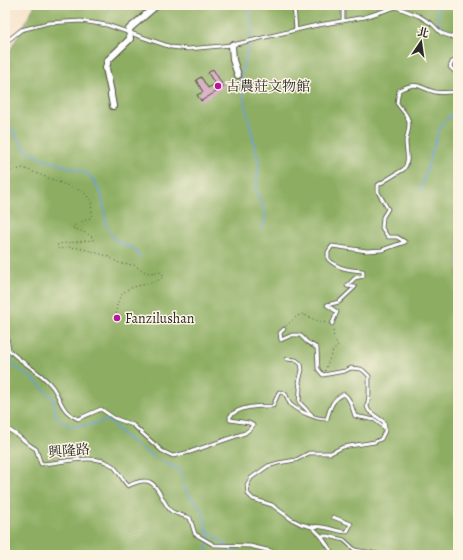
<svg xmlns="http://www.w3.org/2000/svg" width="463" height="560" font-family="Alegreya,'Noto Serif TC',serif">
<style>
.forest{fill:#8dae62;stroke:#5c6c46}
.lines{fill:none;stroke-linecap:round;stroke-linejoin:round}
.stream{stroke:#6a9ed6;stroke-width:1.5}
.building{fill:#cf91bc}
.service-casing{stroke:#494743;stroke-width:4.5}
.minor-casing{stroke:#494743;stroke-width:8}
.path{stroke:#494743;stroke-width:1;stroke-dasharray:1 3;stroke-linecap:butt}
.service{stroke:#fff;stroke-width:3}
.minor{stroke:#fff;stroke-width:6}
.poi-dot{fill:#b5179e;stroke:#fcf5e5;stroke-width:1.5}
.labels{text-anchor:middle;dominant-baseline:central;stroke-width:3;stroke-linejoin:round;paint-order:stroke}
.poi-label{font-size:14px;fill:#2b2b2b;stroke:#fcf5e5;text-anchor:start}
.street-label{font-size:14px;fill:#2b2b2b;stroke:#fcf5e5}
</style>
<rect width="100%" height="100%" fill="#fcf5e5"/>
<filter id="ink" filterUnits="userSpaceOnUse"><feTurbulence type="fractalNoise" baseFrequency=".025" numOctaves="2"/><feDisplacementMap in="SourceGraphic" scale="8" xChannelSelector="R" yChannelSelector="G"/><feConvolveMatrix kernelMatrix="1 2 1 2 8 2 1 2 1" color-interpolation-filters="sRGB"/></filter>
<filter id="wash" filterUnits="userSpaceOnUse"><feTurbulence type="fractalNoise" baseFrequency=".012" numOctaves="4" result="noise"/><feDisplacementMap in="SourceGraphic" scale="16" xChannelSelector="R" yChannelSelector="G"/><feGaussianBlur stdDeviation="0.9" result="paint"/><feColorMatrix in="noise" values="0 0 0 0 0 0 0 0 0 0 0 0 0 0 0 0 0 1.4 0 .05"/><feComposite in="paint" operator="in"/></filter>
<g filter="url(#wash)">
<rect width="100%" height="100%" fill="#f6e4cb"/>
<path class="forest" d="M 35,5 L 458,5 L 458,555 L 5,555 L 5,60 Z"/>
<g class="lines">
<g class="stream">
<path d="M 245,5 L 250,12 L 252,30 L 240,81 L 259,164 L 256,190 L 266,215 L 262,229"/>
<path d="M 438,5 L 438,23 L 449,31 L 458,30"/>
<path d="M 5,118 L 24,148 L 41,158 L 87,173 L 94,181 L 101,193 L 105,214 L 106,224 L 110,233 L 116,241 L 133,248 L 140,257"/>
<path d="M 420,191 L 440,127 L 458,107"/>
<path d="M 5,331 L 8,338"/>
<path d="M 11,353 L 12,359 L 11,363 L 34,380 L 53,398 L 56,417 L 69,426 L 84,426 L 109,420 C 128,443 153,458 180,470 L 186,491 L 202,510 L 207,530 L 209,536 L 206,555"/>
<path d="M 208,531 L 233,551 L 252,555"/>
</g>
</g>
<g id="blocks">
<path class="building" d="M 213,69 L 224,87 L 201,101 L 197,95 L 203,92 L 196,80 L 201,77 L 208,88 L 215,84 L 208,73 Z"/>
</g>
</g>
<g filter="url(#ink)">
<use href="#blocks" fill-opacity="0" stroke="#494743" stroke-width="1"/>
<g class="lines">
<g class="service-casing">
<g id="service">
<path d="M 294,5 L 296,30"/>
<path d="M 343,21 L 343,5"/>
<path d="M 5,43 L 21,30 L 48,23 L 81,21 L 107,25 L 171,47 L 188,49 L 232,45 L 313,26 L 365,17 L 396,7 L 419,16 L 432,24 L 441,33 L 458,39"/>
<path d="M 458,59 L 452,62 L 450,67 L 458,75"/>
<path d="M 332,324 L 337,312 L 327,305 L 339,302 L 355,287 L 347,286 L 355,278 L 363,276 L 363,271 C 349,270 338,269 328,259 L 328,252 L 332,246 L 367,251 L 382,250 L 405,242 L 397,237 L 388,237 L 382,228 L 383,217 L 388,209 L 378,192 L 378,185 L 404,169 C 410,161 406,151 406,141 C 407,134 411,126 408,119 C 406,113 400,108 397,103 L 399,90 C 420,81 417,87 435,92 C 438,93 449,92 454,92 L 458,89"/>
<path d="M 284,329 L 280,333 L 281,340 L 292,335 L 300,335 L 307,342 L 317,348 L 318,369 L 323,375 L 345,371 L 351,368 L 361,369 L 364,371 L 369,376 L 369,395 L 367,407 L 369,411 L 384,422 L 385,428"/>
<path d="M 5,335 L 7,337 L 9,350 C 21,363 38,370 50,384 C 62,397 58,410 78,419 L 101,409 L 114,418 L 133,425 L 162,451 L 173,456 L 190,452 L 245,433 L 250,429 L 253,425 L 249,423 L 230,420 L 230,416 C 240,406 259,406 273,406 L 279,392 C 289,392 286,400 291,405 C 298,411 318,420 327,419 C 330,408 332,399 344,394 C 351,399 352,408 355,416 L 375,420 L 385,428 L 385,431 L 381,439 L 375,442 L 343,447 L 331,453 L 309,453 L 296,460 L 278,463 L 268,466 L 251,478 L 247,485 L 248,494 L 253,499 L 272,505 L 291,519 L 301,524 L 312,527 L 321,536 L 334,555"/>
<path d="M 287,359 L 296,360 L 301,364 L 302,370 L 299,382 L 300,389 L 299,402 L 312,415"/>
<path d="M 5,428 C 16,432 25,443 36,449 L 41,464 C 63,463 95,452 113,466 C 119,471 122,480 128,486 C 158,471 156,493 170,510 C 174,514 185,516 190,518 L 195,534 L 214,545 L 250,546 L 288,555"/>
<path d="M 312,527 C 324,524 335,532 347,532 L 351,524 L 333,517"/>
<path d="M 321,536 L 329,536 L 344,540 L 355,550 L 384,555"/>
</g>
</g>
<g class="minor-casing">
<g id="minor">
<path d="M 232,45 L 233,60 L 238,75"/>
<path d="M 113,106 L 111,95 L 111,92 L 106,68 L 108,60 L 130,39 L 129,29 L 157,5"/>
</g>
</g>
<g class="path">
<path d="M 5,182 L 8,174 L 11,171 L 23,168 L 84,192 L 91,201 L 92,215 L 90,218 L 75,225 L 73,228 L 88,234 L 93,238 L 93,240 L 58,244 L 57,247 L 59,249 L 69,247 L 78,248 L 87,250 L 107,256 L 121,264 L 134,265 L 145,272 L 148,273 L 159,272 L 163,274 L 163,277 C 150,288 126,282 119,299 C 116,306 116,311 117,318"/>
<path d="M 286,326 L 297,316 L 302,314 L 320,322 L 329,323"/>
<path d="M 325,371 L 332,352 L 338,346 L 334,340 L 333,329"/>
</g>
<use href="#service" class="service"/>
<use href="#minor" class="minor"/>
</g>
</g>
<g class="poi-dot">
<circle cx="218" cy="86" r="4"/>
<circle cx="117" cy="318" r="4"/>
</g>
<g class="labels">
<g class="poi-label">
<text x="226" y="86">古農莊文物館</text>
<text x="125" y="318">Fanzilushan</text>
</g>
<g class="street-label">
<text transform="translate(69 451) rotate(-5)">興隆路</text>
</g>
</g>
<rect width="463" height="560" fill="none" stroke="#fcf5e5" stroke-width="20"/>
<g transform="translate(421 42) rotate(13)" stroke="#fcf5e5" stroke-width="3" paint-order="stroke">
<path d="M0-3L7 15L0 10L-7 15Z" fill="#2b2b2b"/>
<text y="-6" font-size="11" font-weight="bold" text-anchor="middle" fill="#2b2b2b">北</text>
</g>
</svg>
